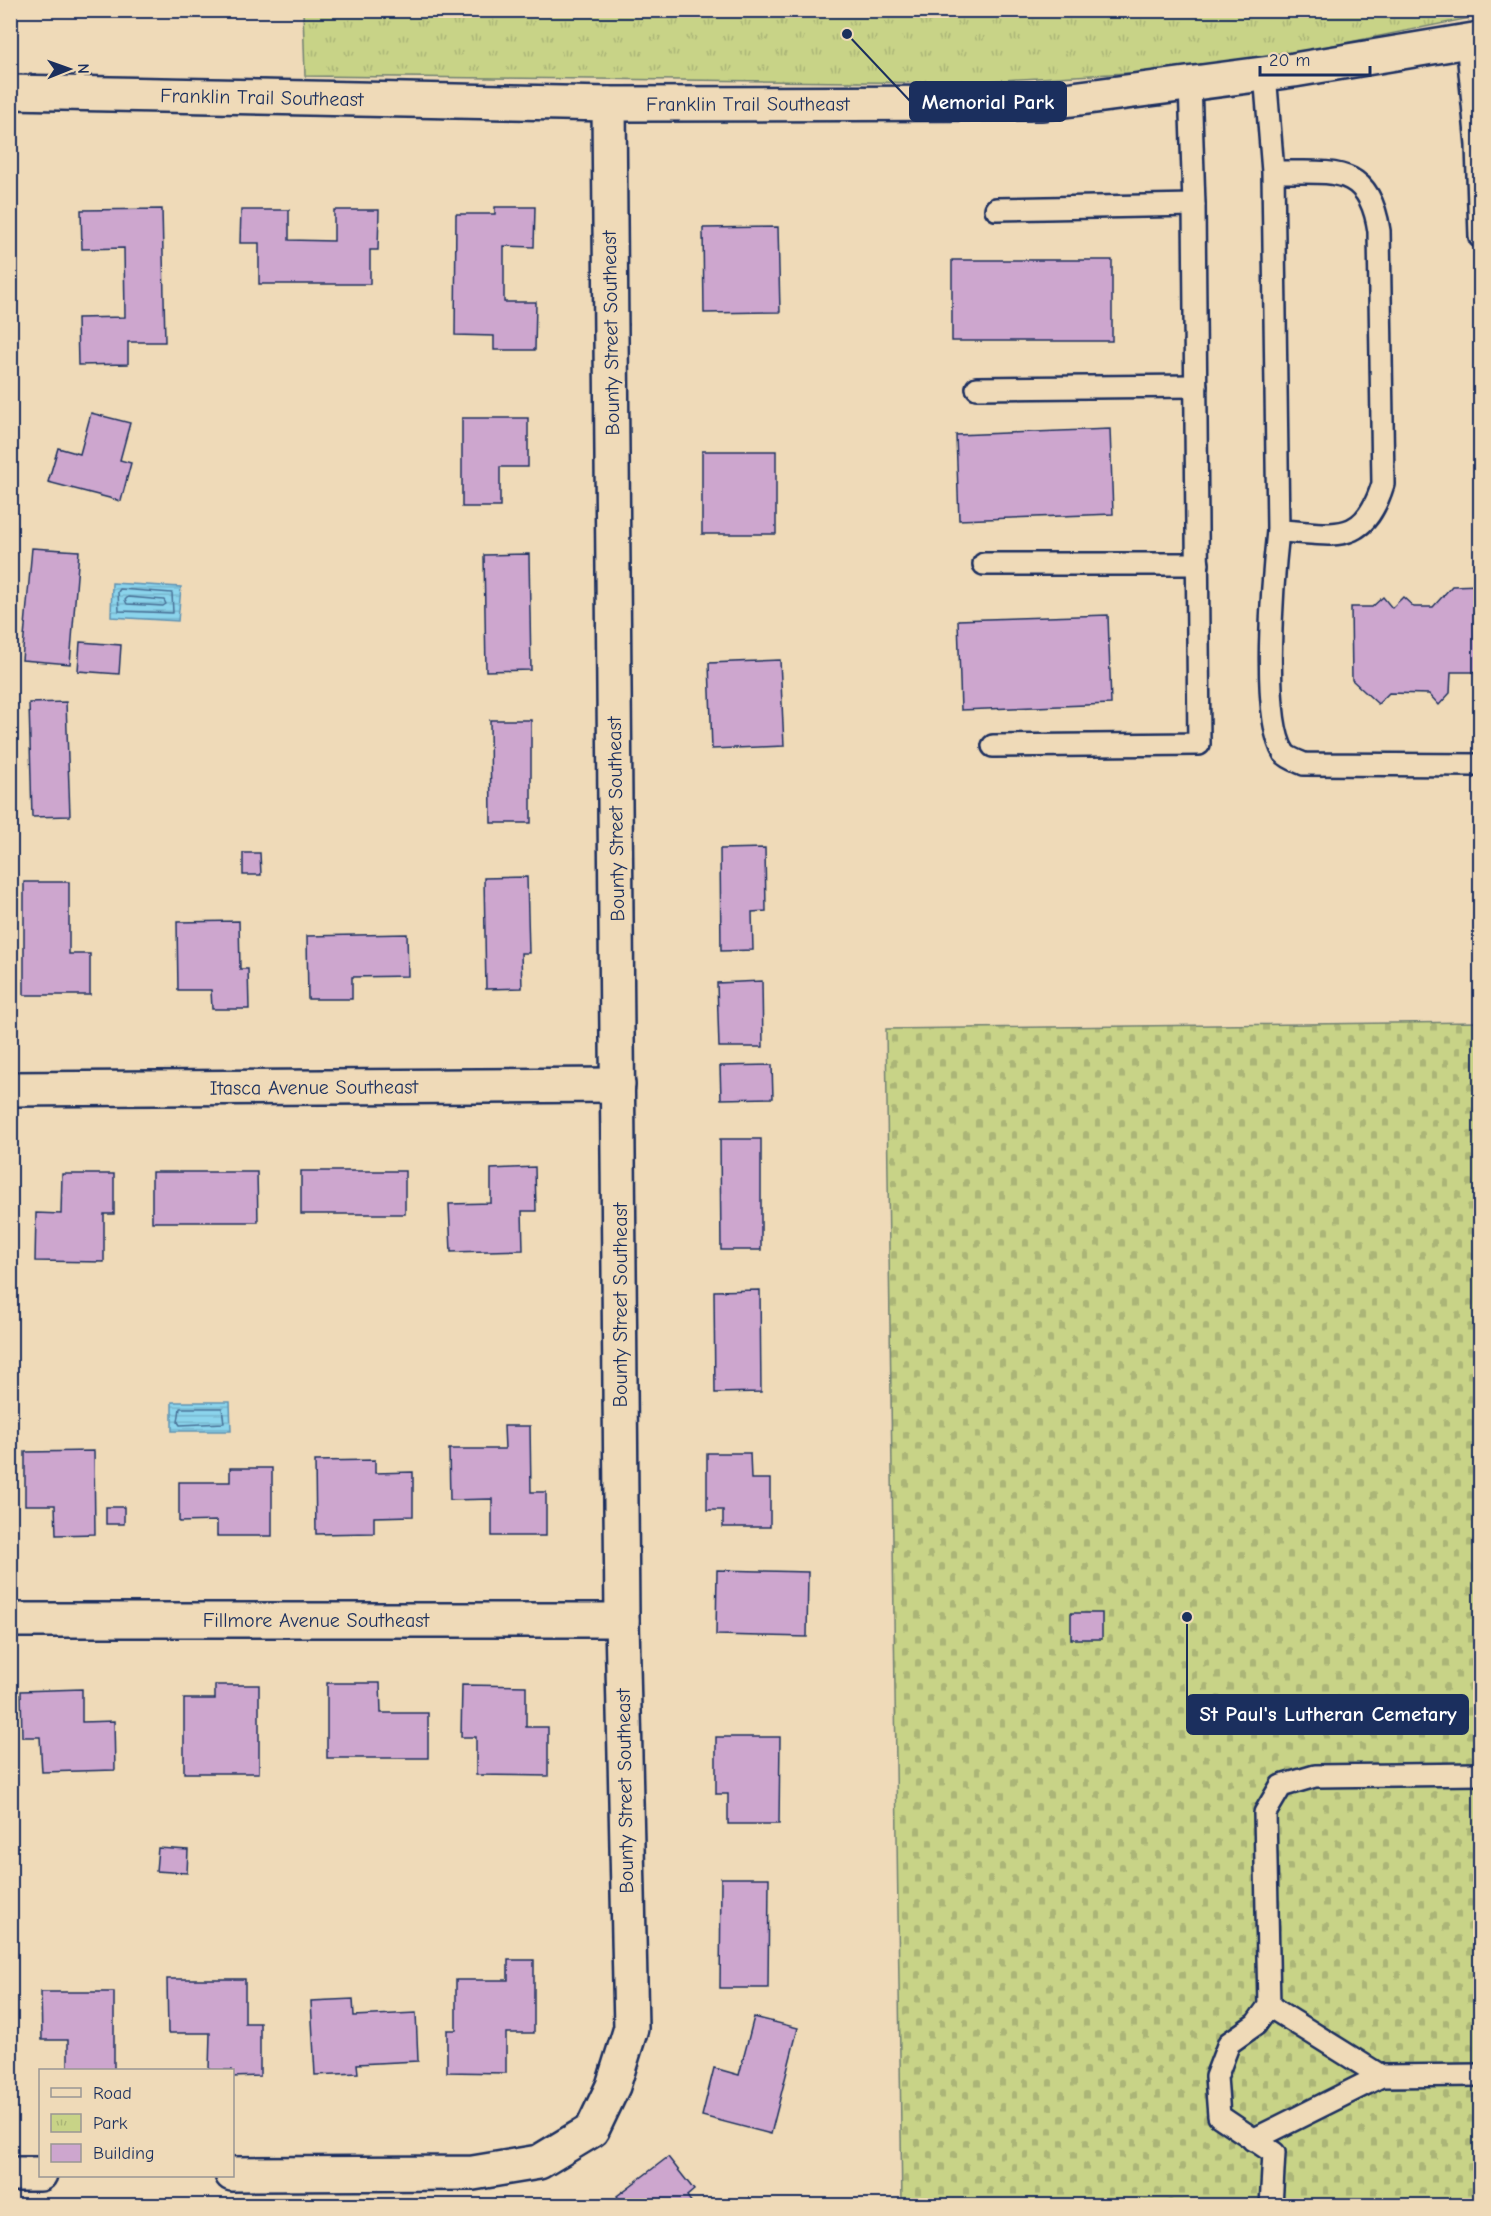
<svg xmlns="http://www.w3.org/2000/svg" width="1491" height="2216" font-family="'Comic Neue',sans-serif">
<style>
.cemetery{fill:url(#cemetery-stones);stroke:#728172;stroke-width:1.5}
.park{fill:url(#park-tufts);stroke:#728172;stroke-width:1.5}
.water{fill:url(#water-rules);stroke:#5e92b3;stroke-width:1.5}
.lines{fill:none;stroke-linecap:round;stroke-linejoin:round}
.shore{stroke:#487197;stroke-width:1.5}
.building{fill:#cda6ce;stroke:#1b2f5e;stroke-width:1.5}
.lane-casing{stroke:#1b2f5e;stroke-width:26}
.street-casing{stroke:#1b2f5e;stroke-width:38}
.secondary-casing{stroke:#1b2f5e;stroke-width:38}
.lane{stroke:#efdab8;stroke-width:21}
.street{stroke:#efdab8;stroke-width:33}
.secondary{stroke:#efdab8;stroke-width:33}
.labels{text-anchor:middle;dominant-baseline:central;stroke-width:4.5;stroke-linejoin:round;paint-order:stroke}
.street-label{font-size:20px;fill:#1b2f5e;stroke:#efdab8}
.leader{fill:none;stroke:#1b2f5e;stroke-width:2}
.callout-dot{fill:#1b2f5e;stroke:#efdab8;stroke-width:2}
.callout{fill:#1b2f5e;stroke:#1b2f5e;stroke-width:2}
.callout-label{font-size:21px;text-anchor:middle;font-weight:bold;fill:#fff}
</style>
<defs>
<pattern id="cemetery-stones" width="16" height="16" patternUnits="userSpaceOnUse" patternTransform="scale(1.5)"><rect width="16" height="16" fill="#c8d387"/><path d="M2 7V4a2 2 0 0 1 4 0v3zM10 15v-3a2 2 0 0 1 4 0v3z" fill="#abb577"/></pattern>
<pattern id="park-tufts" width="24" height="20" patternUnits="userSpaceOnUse" patternTransform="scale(1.5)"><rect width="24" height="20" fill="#c8d387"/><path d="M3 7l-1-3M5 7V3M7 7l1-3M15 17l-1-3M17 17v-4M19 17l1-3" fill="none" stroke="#abb577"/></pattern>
<pattern id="water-rules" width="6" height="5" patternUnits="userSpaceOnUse" patternTransform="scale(1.5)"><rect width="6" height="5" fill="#8bd4ec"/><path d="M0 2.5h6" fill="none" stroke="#77b6cd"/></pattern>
</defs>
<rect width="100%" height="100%" fill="#efdab8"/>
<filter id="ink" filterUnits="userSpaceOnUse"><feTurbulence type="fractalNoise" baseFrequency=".0167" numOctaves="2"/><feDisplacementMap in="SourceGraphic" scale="12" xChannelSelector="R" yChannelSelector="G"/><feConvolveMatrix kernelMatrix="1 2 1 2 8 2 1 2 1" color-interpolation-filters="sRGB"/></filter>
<g filter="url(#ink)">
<path class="cemetery" d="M 1480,1022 L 1480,2205 L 902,2205 L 886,1029 Z"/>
<path class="park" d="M 1480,10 L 1480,16 L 1300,52 L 1163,71 L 951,83 L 305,76 L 303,11 Z"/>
<g class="water">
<path d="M 112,583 L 181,587 L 178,621 L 111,617 Z"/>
<path d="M 172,1402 L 230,1402 L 231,1431 L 172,1431 Z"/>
</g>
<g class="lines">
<g class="shore">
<path d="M 120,589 L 172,593 L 173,613 L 119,611 L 118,592 Z"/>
<path d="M 128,597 L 164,600 L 166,604 L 163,606 L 127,604 L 125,600 Z"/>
<path d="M 180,1408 L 222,1408 L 224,1423 L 180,1425 L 178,1422 Z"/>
</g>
</g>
<g class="building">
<path d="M 495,207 L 535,207 L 534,247 L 504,246 L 504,302 L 536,302 L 535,350 L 494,350 L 494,336 L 455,335 L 456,214 L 495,214 Z"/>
<path d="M 162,209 L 165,342 L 128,342 L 128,364 L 78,365 L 77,318 L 125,317 L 124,248 L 82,249 L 81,210 Z"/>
<path d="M 241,210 L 289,210 L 289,240 L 334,241 L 334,210 L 379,210 L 378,250 L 370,250 L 370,284 L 259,284 L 259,243 L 240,243 Z"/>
<path d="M 778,227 L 780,312 L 704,313 L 703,228 Z"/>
<rect x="952" y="260" width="160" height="81"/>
<path d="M 91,413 L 130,423 L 120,460 L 131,463 L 121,501 L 48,482 L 58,448 L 80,454 Z"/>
<path d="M 462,418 L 528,418 L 528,467 L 500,467 L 500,507 L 462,507 Z"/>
<path d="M 1110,429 L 1113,514 L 959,520 L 956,435 Z"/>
<rect x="702" y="451" width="74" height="83"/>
<path d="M 32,548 L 79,551 L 70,664 L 22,660 Z"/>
<path d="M 529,554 L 531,670 L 486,671 L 484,555 Z"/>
<path d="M 1480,585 L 1480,672 L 1451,672 L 1450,693 L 1439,705 L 1429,694 L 1389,693 L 1378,704 L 1352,680 L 1351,607 L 1372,607 L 1383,597 L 1392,608 L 1403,597 L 1414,607 L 1433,607 L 1452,586 Z"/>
<path d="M 1108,615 L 1111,704 L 961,710 L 958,620 Z"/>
<path d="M 80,642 L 121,645 L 119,674 L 78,671 Z"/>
<path d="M 780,660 L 784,746 L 712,749 L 709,663 Z"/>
<path d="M 66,702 L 70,816 L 32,817 L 29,703 Z"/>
<path d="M 490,720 L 531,720 L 531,823 L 491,823 Z"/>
<path d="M 765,848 L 766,911 L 752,912 L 753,950 L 721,951 L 720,849 Z"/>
<path d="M 243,853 L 260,853 L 261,875 L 243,875 Z"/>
<path d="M 527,877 L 529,953 L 521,953 L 522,988 L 486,989 L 484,878 Z"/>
<path d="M 24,882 L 69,882 L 69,954 L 90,954 L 90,995 L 24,995 Z"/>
<path d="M 239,921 L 240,969 L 248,969 L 249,1009 L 212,1009 L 211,990 L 178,990 L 177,922 Z"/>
<path d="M 407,934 L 408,976 L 352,977 L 352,999 L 308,999 L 307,936 Z"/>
<path d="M 762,981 L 763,1047 L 719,1047 L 717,983 Z"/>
<path d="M 772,1065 L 773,1098 L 721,1099 L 720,1066 Z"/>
<path d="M 720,1139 L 761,1139 L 761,1250 L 721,1250 Z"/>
<path d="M 535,1167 L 536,1211 L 522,1211 L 523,1250 L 451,1252 L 449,1204 L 491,1203 L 491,1169 Z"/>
<rect x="301" y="1171" width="104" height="43"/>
<path d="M 152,1172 L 257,1172 L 258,1222 L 152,1222 Z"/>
<path d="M 62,1174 L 114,1174 L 114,1214 L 104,1214 L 104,1262 L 35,1261 L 36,1213 L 61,1214 Z"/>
<path d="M 760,1290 L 761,1392 L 715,1393 L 714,1291 Z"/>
<path d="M 504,1426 L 530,1426 L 531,1492 L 546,1492 L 546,1536 L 492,1536 L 492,1499 L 450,1500 L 449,1449 L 505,1449 Z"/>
<path d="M 94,1451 L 95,1534 L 56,1535 L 55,1505 L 25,1505 L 25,1452 Z"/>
<path d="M 707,1453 L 750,1453 L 751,1479 L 770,1479 L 770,1527 L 723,1527 L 723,1510 L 707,1510 Z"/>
<path d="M 375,1460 L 375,1473 L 413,1472 L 413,1516 L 374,1517 L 374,1533 L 316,1534 L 315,1461 Z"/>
<path d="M 230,1468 L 272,1468 L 272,1536 L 217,1536 L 217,1521 L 179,1522 L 179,1482 L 230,1482 Z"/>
<rect x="106" y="1507" width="18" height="17"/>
<path d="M 717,1570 L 808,1572 L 807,1637 L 716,1635 Z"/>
<rect x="1071" y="1613" width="31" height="26"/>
<path d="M 327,1683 L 380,1683 L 381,1713 L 428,1713 L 428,1758 L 327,1758 Z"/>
<path d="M 215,1685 L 259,1685 L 259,1773 L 184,1773 L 184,1699 L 215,1699 Z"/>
<path d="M 462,1685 L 526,1686 L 526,1727 L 548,1727 L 548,1776 L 476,1775 L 476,1737 L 461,1737 Z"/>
<path d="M 82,1689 L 82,1722 L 114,1721 L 115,1770 L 42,1772 L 40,1737 L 22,1737 L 21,1691 Z"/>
<path d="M 716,1737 L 780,1737 L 779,1824 L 728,1824 L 728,1794 L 716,1794 Z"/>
<path d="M 158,1848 L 188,1850 L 187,1873 L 156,1871 Z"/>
<path d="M 721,1878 L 769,1878 L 768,1988 L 720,1988 Z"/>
<path d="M 508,1960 L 534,1960 L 534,2033 L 506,2033 L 506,2073 L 447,2072 L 447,2030 L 456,2030 L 456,1980 L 508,1980 Z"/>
<path d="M 167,1979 L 245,1979 L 245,2023 L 260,2023 L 260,2076 L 232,2077 L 232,2070 L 209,2070 L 210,2033 L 168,2033 Z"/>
<path d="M 41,1992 L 114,1992 L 114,2070 L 68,2070 L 68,2040 L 42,2040 Z"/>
<path d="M 353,1999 L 354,2016 L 416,2013 L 418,2061 L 357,2064 L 358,2073 L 315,2075 L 311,2001 Z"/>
<path d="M 754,2017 L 798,2028 L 771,2134 L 702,2116 L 714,2068 L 739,2075 Z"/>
<path d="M 668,2157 L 694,2190 L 687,2196 L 694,2206 L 624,2206 L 617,2196 Z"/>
</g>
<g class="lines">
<g class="lane-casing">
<g id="lane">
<path d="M 1467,41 L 1477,145 L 1480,237"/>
<path d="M 1265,73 L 1273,172 L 1278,531 C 1334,533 1363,548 1383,484 L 1379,231 C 1369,162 1331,173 1273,172"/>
<path d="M 996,209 L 1194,205"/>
<path d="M 977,388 L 1196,386"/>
<path d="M 1278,531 C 1273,576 1261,718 1284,753 C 1288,758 1297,761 1304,764 L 1480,765"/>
<path d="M 984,564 L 1198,564"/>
<path d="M 993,746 L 1199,744 L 1194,205 L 1190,83"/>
<path d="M 1269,2006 L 1381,2076"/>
<path d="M 1253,2140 L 1381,2076 L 1480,2075"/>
<path d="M 1271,2206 L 1274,2153 L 1219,2116 L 1216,2077 L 1229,2043 L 1256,2024 L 1269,2006 L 1265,1813 L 1281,1786 L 1315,1776 L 1480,1774"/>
</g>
</g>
<g class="street-casing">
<g id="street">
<path id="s1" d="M 10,1089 L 618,1085"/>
<path id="s2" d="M 10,1620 L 622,1620"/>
<path d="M 10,2174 L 40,2174"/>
<path d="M 232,2174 L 473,2173 L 539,2162 L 592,2130 L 613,2086 L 631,2028 L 622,1620 L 609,104"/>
</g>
</g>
<g class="secondary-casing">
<g id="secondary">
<path id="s3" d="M 10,92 L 609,104 L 1042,103 L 1294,70 L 1480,39"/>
</g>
</g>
<use href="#lane" class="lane"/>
<use href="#street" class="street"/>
<use href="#secondary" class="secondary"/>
</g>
</g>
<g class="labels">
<g class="street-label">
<text stroke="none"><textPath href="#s3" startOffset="252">Franklin Trail Southeast</textPath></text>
<text stroke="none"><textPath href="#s3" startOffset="738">Franklin Trail Southeast</textPath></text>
<text transform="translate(611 333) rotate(-91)">Bounty Street Southeast</text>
<text transform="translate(616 819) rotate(-91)">Bounty Street Southeast</text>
<text stroke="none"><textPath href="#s1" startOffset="304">Itasca Avenue Southeast</textPath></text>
<text transform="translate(620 1305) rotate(-90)">Bounty Street Southeast</text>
<text stroke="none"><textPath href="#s2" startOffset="306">Fillmore Avenue Southeast</textPath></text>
<text transform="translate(625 1791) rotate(-91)">Bounty Street Southeast</text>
</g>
</g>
<path class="leader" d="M847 34L910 101M1187 1617L1187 1714"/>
<g class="callout-dot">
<circle cx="847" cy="34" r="6"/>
<circle cx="1187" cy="1617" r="6"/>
</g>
<g class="callout">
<rect x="910" y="82" width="156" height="39" rx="6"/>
<rect x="1187" y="1695" width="281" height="39" rx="6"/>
</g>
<g class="callout-label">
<text x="988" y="109">Memorial Park</text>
<text x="1328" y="1721">St Paul's Lutheran Cemetary</text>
</g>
<rect width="1491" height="2216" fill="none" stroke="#efdab8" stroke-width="36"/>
<rect x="18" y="18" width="1455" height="2180" fill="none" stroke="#1b2f5e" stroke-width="2" filter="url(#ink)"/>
<rect x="39" y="2069" width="195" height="108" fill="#efdab8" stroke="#9a9694" stroke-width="1.5"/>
<rect x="51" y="2088" width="30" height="9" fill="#efdab8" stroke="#9a9694" stroke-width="1.5"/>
<text x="93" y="2099" font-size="18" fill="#1b2f5e">Road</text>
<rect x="51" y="2114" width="30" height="18" fill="url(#park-tufts)" stroke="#9a9694" stroke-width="1.5"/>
<text x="93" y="2129" font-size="18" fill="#1b2f5e">Park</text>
<rect x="51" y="2144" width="30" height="18" fill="#cda6ce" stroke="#9a9694" stroke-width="1.5"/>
<text x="93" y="2159" font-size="18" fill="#1b2f5e">Building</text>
<g transform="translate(69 69) rotate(89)" stroke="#efdab8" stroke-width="4.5" paint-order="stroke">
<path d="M0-4.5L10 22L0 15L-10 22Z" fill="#1b2f5e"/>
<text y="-9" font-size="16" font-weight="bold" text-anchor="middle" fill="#1b2f5e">N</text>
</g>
<path d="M1260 66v9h110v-9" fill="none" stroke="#1b2f5e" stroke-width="3"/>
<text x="1269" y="66" font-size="18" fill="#1b2f5e" stroke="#efdab8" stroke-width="4.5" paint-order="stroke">20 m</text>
</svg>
